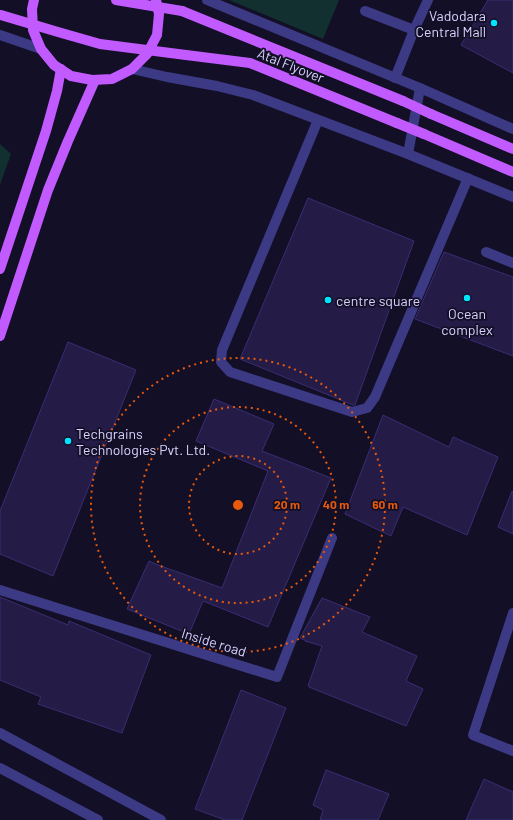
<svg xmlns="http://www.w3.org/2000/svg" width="513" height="820" font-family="Barlow,sans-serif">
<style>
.green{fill:#12302f}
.building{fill:#241b47;stroke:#3b2d73}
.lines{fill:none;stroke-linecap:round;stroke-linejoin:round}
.minor{stroke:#3d3a85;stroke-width:10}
.major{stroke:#c25bff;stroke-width:10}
.major-bridge{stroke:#c25bff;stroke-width:10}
.ring{fill:none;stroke:#e8590c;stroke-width:2;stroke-dasharray:2 4}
.poi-dot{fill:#00e5ff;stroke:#130f26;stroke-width:1.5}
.labels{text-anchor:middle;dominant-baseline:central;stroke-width:3.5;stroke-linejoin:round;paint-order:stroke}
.poi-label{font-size:14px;fill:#d9d4ff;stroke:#130f26;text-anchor:start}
.street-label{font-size:14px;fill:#d9d4ff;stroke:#130f26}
.centre{fill:#e8590c;stroke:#130f26;stroke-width:2}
.ring-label{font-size:12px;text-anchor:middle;font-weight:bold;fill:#e8590c;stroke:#130f26;stroke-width:3.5;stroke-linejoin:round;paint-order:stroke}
</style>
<rect width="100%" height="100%" fill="#130f26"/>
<g class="green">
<path d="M 229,0 L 339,0 L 323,39 Z"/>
<path d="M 0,144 L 11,154 L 0,185 Z"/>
</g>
<g class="building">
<path d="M 488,0 L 513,0 L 513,73 L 461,45 Z"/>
<path d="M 308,198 L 414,241 L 355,405 L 353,405 L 240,359 Z"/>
<path d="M 444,252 L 513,277 L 513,356 L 415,319 Z"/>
<path d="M 68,342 L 136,370 L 53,576 L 0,554 L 0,511 Z"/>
<path d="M 214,399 L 274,424 L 262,451 L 331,478 L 268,627 L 203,601 L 189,634 L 127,609 L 149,561 L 158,565 L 222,588 L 268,471 L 196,441 Z"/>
<path d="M 383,415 L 449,447 L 453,437 L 498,457 L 467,535 L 403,507 L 391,536 L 345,514 Z"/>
<path d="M 512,491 L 513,492 L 513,534 L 498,527 Z"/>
<path d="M 0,597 L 68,625 L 69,621 L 151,655 L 122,733 L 38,704 L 41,697 L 0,680 Z"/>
<path d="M 322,598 L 370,617 L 362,632 L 417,656 L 406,681 L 423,689 L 406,726 L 309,687 L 310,686 L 308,686 L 322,646 L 305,641 L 305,640 L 300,638 Z"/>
<path d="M 241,690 L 286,708 L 242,820 L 225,820 L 195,809 Z"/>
<path d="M 326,770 L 389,794 L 378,820 L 320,820 L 323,810 L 313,805 Z"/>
<path d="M 484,779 L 513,792 L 513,820 L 466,820 Z"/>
</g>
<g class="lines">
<g class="minor">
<path d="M 207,0 L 420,88 L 513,129"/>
<path d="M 365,11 L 414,30"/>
<path d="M 0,35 L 41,49"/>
<path d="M 132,69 L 167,77 L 217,86 L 253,95 L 408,154 L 513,197"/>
<path d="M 395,78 L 414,30 L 428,0"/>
<path d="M 318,120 L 222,350 L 221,362 L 230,372 L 352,412 L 367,408 L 375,397 L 468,178"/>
<path d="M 408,154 L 420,88"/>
<path d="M 486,252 L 513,263"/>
<path d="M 0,590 L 277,677 L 332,538"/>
<path d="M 513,613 L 473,735 L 513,751"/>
<path d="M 0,733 L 161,820"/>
<path d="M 0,768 L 98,820"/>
</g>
<g class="major">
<path d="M 34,0 L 32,9 L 33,30 L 41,49 L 54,65 L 71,76 L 92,80 L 112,79 L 132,69 L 147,54 L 157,35 L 159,14 L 156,0"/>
<path d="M 182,11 L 403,101"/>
<path d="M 186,55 L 250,63 L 397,123"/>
<path d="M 431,114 L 513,149"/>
<path d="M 424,134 L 513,172"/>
<path d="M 0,269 L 46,131 L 57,91 L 61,69"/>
<path d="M 0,336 L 48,190 L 68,141 L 95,80"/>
</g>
<g class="major-bridge">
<path d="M 116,0 L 182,11"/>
<path d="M 1,15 L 58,32 L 100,44 L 186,55"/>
<path d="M 403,101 L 431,114"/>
<path d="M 397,123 L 424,134"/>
</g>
</g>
<g class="ring">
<circle cx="238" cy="505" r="49"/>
<circle cx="238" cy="505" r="98"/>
<circle cx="238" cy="505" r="147"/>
</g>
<g class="poi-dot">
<circle cx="494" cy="23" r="4"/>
<circle cx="467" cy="298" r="4"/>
<circle cx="328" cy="300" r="4"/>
<circle cx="68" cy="441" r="4"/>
</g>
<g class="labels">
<g class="poi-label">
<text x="486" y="15" text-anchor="end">Vadodara<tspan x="486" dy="16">Central Mall</tspan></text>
<text x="336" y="300">centre square</text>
<text x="467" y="313" text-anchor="middle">Ocean<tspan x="467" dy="16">complex</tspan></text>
<text x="76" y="433">Techgrains<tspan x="76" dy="16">Technologies Pvt. Ltd.</tspan></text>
</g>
<g class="street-label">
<text transform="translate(291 65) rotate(22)">Atal Flyover</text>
<text transform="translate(214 642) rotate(17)">Inside road</text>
</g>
</g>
<circle cx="238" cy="505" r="6" class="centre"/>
<g class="ring-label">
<text x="287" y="509">20 m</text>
<text x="336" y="509">40 m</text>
<text x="385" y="509">60 m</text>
</g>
</svg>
